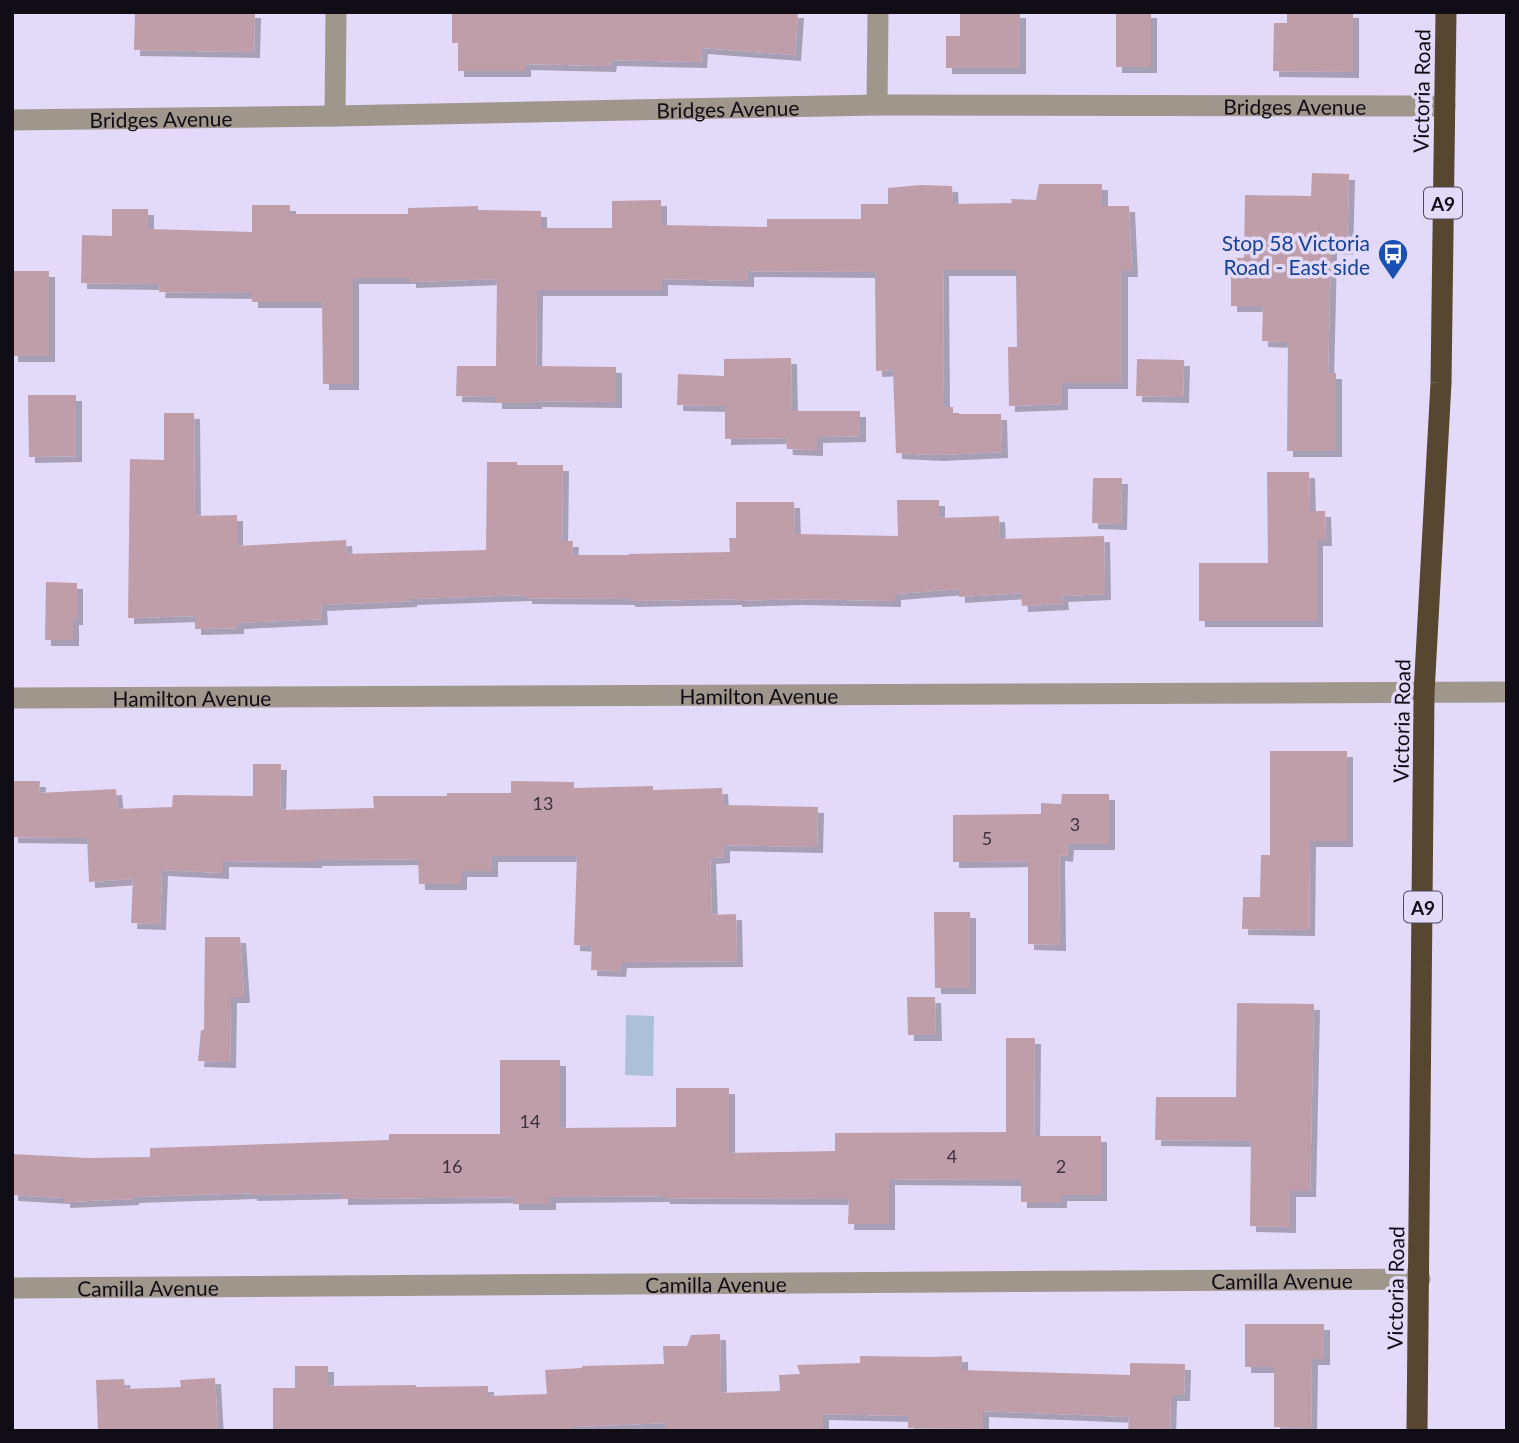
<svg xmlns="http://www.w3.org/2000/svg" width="1519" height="1443" font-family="Lato,sans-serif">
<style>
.water{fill:#adc0d9}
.building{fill:#bf9ea9;filter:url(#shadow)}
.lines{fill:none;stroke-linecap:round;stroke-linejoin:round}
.minor{stroke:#9f978c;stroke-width:21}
.highway{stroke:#574730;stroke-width:21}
.labels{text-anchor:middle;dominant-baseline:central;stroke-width:7;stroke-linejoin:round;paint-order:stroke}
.number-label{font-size:18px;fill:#3c313c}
.shield{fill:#e3d9f8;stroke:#4f4a5a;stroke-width:2}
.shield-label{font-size:19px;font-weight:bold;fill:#100d17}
.street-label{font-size:21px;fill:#100d17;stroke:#e3d9f8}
.transit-label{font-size:21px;fill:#164399;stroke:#e3d9f8;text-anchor:end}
</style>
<defs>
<filter id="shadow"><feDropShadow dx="6" dy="6" stdDeviation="0" flood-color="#0004"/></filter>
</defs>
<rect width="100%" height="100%" fill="#e3d9f8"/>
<path class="water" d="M 626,1015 L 654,1016 L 653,1076 L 625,1075 Z"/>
<g class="building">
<path d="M 135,12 L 255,12 L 254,52 L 134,50 Z"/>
<path d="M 452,12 L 798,12 L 795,55 L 702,48 L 701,62 L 611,60 L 610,66 L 525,64 L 525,71 L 458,71 L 458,43 L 452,43 Z"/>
<path d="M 960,12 L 1020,12 L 1020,68 L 946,68 L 946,36 L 960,36 Z"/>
<rect x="1116" y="12" width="35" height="55"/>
<path d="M 1287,12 L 1353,12 L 1353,72 L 1273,71 L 1274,23 L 1287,23 Z"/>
<path d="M 1312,173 L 1349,174 L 1347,249 L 1331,248 L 1328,373 L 1336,373 L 1336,451 L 1287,451 L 1288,342 L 1262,341 L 1263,306 L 1231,306 L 1231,258 L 1244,258 L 1245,195 L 1311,196 Z"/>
<path d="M 1039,184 L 1102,184 L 1102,206 L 1129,206 L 1132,271 L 1122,271 L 1122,383 L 1062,383 L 1062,404 L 1009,406 L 1008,347 L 1017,347 L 1016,270 L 943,270 L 944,407 L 953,407 L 953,414 L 1001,414 L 1002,452 L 937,455 L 896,453 L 893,370 L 876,371 L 875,272 L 748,271 L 748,281 L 662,279 L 662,290 L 537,290 L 536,366 L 616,367 L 616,402 L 536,401 L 536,403 L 496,403 L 496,397 L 456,396 L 457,366 L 496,366 L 497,279 L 410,282 L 410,278 L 353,278 L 353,384 L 323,384 L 322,302 L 252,302 L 252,293 L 159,292 L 160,284 L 81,283 L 82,235 L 112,236 L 112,209 L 148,209 L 148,229 L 252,232 L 252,205 L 290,205 L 290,214 L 408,214 L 408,208 L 478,206 L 478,210 L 541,211 L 541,228 L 612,228 L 612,201 L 661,200 L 661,225 L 767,227 L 767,219 L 861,219 L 861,204 L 888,204 L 888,188 L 921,185 L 952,186 L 953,204 L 1012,203 L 1011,199 L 1036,200 Z"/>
<rect x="12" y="271" width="37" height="85"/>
<path d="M 791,358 L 792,411 L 860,411 L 860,436 L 817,437 L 817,450 L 787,449 L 786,438 L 725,439 L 725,406 L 677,405 L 678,374 L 724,376 L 724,359 Z"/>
<path d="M 1137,359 L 1184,360 L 1183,397 L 1136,396 Z"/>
<path d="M 28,395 L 76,395 L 76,456 L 29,457 Z"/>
<path d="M 164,413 L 194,413 L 195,516 L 237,515 L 237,546 L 346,540 L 347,554 L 486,550 L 487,462 L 517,462 L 517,465 L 563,465 L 562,541 L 573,541 L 572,555 L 629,555 L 629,554 L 730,552 L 729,538 L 736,538 L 736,502 L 794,502 L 795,534 L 898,536 L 897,500 L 939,500 L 939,518 L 999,516 L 1000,539 L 1104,536 L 1105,594 L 1062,596 L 1063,604 L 1022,606 L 1021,593 L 959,597 L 959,589 L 895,594 L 895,601 L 795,599 L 736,601 L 736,599 L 629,601 L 629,599 L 526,598 L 526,595 L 411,599 L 411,601 L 321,605 L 322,619 L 238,623 L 238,628 L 195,629 L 195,616 L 128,618 L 130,459 L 164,460 Z"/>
<path d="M 1267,472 L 1309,472 L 1310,511 L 1325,511 L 1326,540 L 1317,540 L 1317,621 L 1199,621 L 1199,563 L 1268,563 Z"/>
<path d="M 1093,478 L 1122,478 L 1121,524 L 1092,523 Z"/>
<path d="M 46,582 L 77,583 L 77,619 L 73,619 L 73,640 L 45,640 Z"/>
<path d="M 1270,751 L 1347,751 L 1347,841 L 1310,841 L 1309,930 L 1242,929 L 1243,897 L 1260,897 L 1261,855 L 1270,855 Z"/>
<path d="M 253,764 L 281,764 L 280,810 L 374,808 L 373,796 L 447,796 L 447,793 L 511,793 L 511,781 L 574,782 L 574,788 L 653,786 L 653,790 L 722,788 L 723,805 L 818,807 L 817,847 L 724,845 L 724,857 L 710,858 L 712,915 L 736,914 L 737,961 L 621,962 L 620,971 L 591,970 L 592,946 L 574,945 L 577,856 L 492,856 L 492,871 L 461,871 L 461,884 L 419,884 L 418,859 L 316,860 L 316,862 L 223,861 L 223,873 L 162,870 L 160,924 L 131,923 L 133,879 L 89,882 L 87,838 L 12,837 L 12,781 L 40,781 L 39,793 L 116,789 L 118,809 L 172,807 L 173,795 L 253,796 Z"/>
<path d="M 1062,794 L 1109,794 L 1109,844 L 1068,844 L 1067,856 L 1059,855 L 1060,945 L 1028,944 L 1028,861 L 953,862 L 953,815 L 1041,814 L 1041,803 L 1061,804 Z"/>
<path d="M 934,912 L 970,912 L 970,988 L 935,988 Z"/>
<path d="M 205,937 L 240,937 L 244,997 L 231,997 L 230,1062 L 198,1061 L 201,1030 L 204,1030 Z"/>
<path d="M 907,997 L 935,997 L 936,1035 L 908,1035 Z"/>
<path d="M 1237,1003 L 1314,1004 L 1310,1191 L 1290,1191 L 1290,1227 L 1250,1226 L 1251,1141 L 1155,1140 L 1156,1097 L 1236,1097 Z"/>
<path d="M 1006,1038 L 1035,1038 L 1034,1136 L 1101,1136 L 1101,1195 L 1061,1195 L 1061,1202 L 1021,1202 L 1021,1180 L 889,1179 L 889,1224 L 848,1224 L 849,1199 L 664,1198 L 664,1196 L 550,1197 L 550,1204 L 513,1204 L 513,1197 L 342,1199 L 342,1193 L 251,1195 L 251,1193 L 133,1197 L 133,1199 L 64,1202 L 64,1198 L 12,1195 L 12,1154 L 88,1158 L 150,1157 L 150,1148 L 389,1140 L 389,1134 L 500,1134 L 500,1060 L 560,1060 L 560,1128 L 676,1127 L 676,1088 L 729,1088 L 729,1153 L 835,1151 L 835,1133 L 1006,1132 Z"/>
<path d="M 1245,1324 L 1324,1324 L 1324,1359 L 1312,1359 L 1311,1428 L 1274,1427 L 1274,1367 L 1245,1367 Z"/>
<path d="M 720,1334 L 721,1393 L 780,1391 L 779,1375 L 800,1374 L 797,1365 L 860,1363 L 860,1356 L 932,1357 L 962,1356 L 962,1370 L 1130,1375 L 1130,1363 L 1185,1364 L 1184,1395 L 1171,1395 L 1170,1431 L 1128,1431 L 1129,1417 L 983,1411 L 983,1429 L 908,1428 L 908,1416 L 823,1414 L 823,1429 L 773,1431 L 665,1431 L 665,1423 L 572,1427 L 573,1431 L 273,1431 L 273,1388 L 295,1388 L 295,1366 L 328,1366 L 328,1386 L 416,1385 L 416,1387 L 488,1386 L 488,1396 L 547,1394 L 545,1370 L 582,1368 L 582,1366 L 664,1364 L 663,1346 L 687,1346 L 691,1335 Z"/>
<path d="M 215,1378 L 218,1431 L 98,1431 L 96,1380 L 124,1379 L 125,1389 L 181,1387 L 180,1380 Z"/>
</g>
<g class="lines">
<g class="minor">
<path d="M 877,105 L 878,12"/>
<path d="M 335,116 L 336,12"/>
<path id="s1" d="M 12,120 L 335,116 L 877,105 L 1445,106"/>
<path id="s2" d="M 12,698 L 1507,692"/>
<path id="s3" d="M 12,1288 L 1420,1279"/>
</g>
<path class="highway" d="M 1417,1431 L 1424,693 L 1441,383 L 1446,12"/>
</g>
<defs>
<g id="bus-pin" transform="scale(1.575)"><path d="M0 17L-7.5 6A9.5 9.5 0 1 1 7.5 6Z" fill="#1a4fb4" stroke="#e3d9f8"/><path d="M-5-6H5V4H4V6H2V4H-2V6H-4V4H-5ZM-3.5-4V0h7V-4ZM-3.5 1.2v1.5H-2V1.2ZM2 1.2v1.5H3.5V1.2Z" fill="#fff"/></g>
</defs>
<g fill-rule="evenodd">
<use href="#bus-pin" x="1393" y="254"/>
</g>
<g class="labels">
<g class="number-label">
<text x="543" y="803">13</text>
<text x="1075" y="824">3</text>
<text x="987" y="838">5</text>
<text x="530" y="1121">14</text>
<text x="952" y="1156">4</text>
<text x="452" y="1166">16</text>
<text x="1061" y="1166">2</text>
</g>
<g class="shield">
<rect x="1424" y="187.5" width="38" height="31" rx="5"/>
<rect x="1404" y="891.5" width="38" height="31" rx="5"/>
</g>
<g class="shield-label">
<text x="1443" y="203">A9</text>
<text x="1423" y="907">A9</text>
</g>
<g class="street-label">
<text transform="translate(1421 91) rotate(-89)">Victoria Road</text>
<text stroke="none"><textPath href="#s1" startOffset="1283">Bridges Avenue</textPath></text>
<text stroke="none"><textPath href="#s1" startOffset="716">Bridges Avenue</textPath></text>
<text stroke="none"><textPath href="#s1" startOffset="149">Bridges Avenue</textPath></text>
<text stroke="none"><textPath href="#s2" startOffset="747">Hamilton Avenue</textPath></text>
<text stroke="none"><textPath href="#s2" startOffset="180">Hamilton Avenue</textPath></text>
<text transform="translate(1401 721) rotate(-89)">Victoria Road</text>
<text stroke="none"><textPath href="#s3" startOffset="1270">Camilla Avenue</textPath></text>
<text stroke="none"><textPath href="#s3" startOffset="704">Camilla Avenue</textPath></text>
<text stroke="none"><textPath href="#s3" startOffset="136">Camilla Avenue</textPath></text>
<text transform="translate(1395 1288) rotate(-89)">Victoria Road</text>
</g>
<g class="transit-label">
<text x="1370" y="242">Stop 58 Victoria<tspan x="1370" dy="24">Road - East side</tspan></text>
</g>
</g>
<rect width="1519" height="1443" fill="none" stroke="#100d17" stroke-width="28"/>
</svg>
